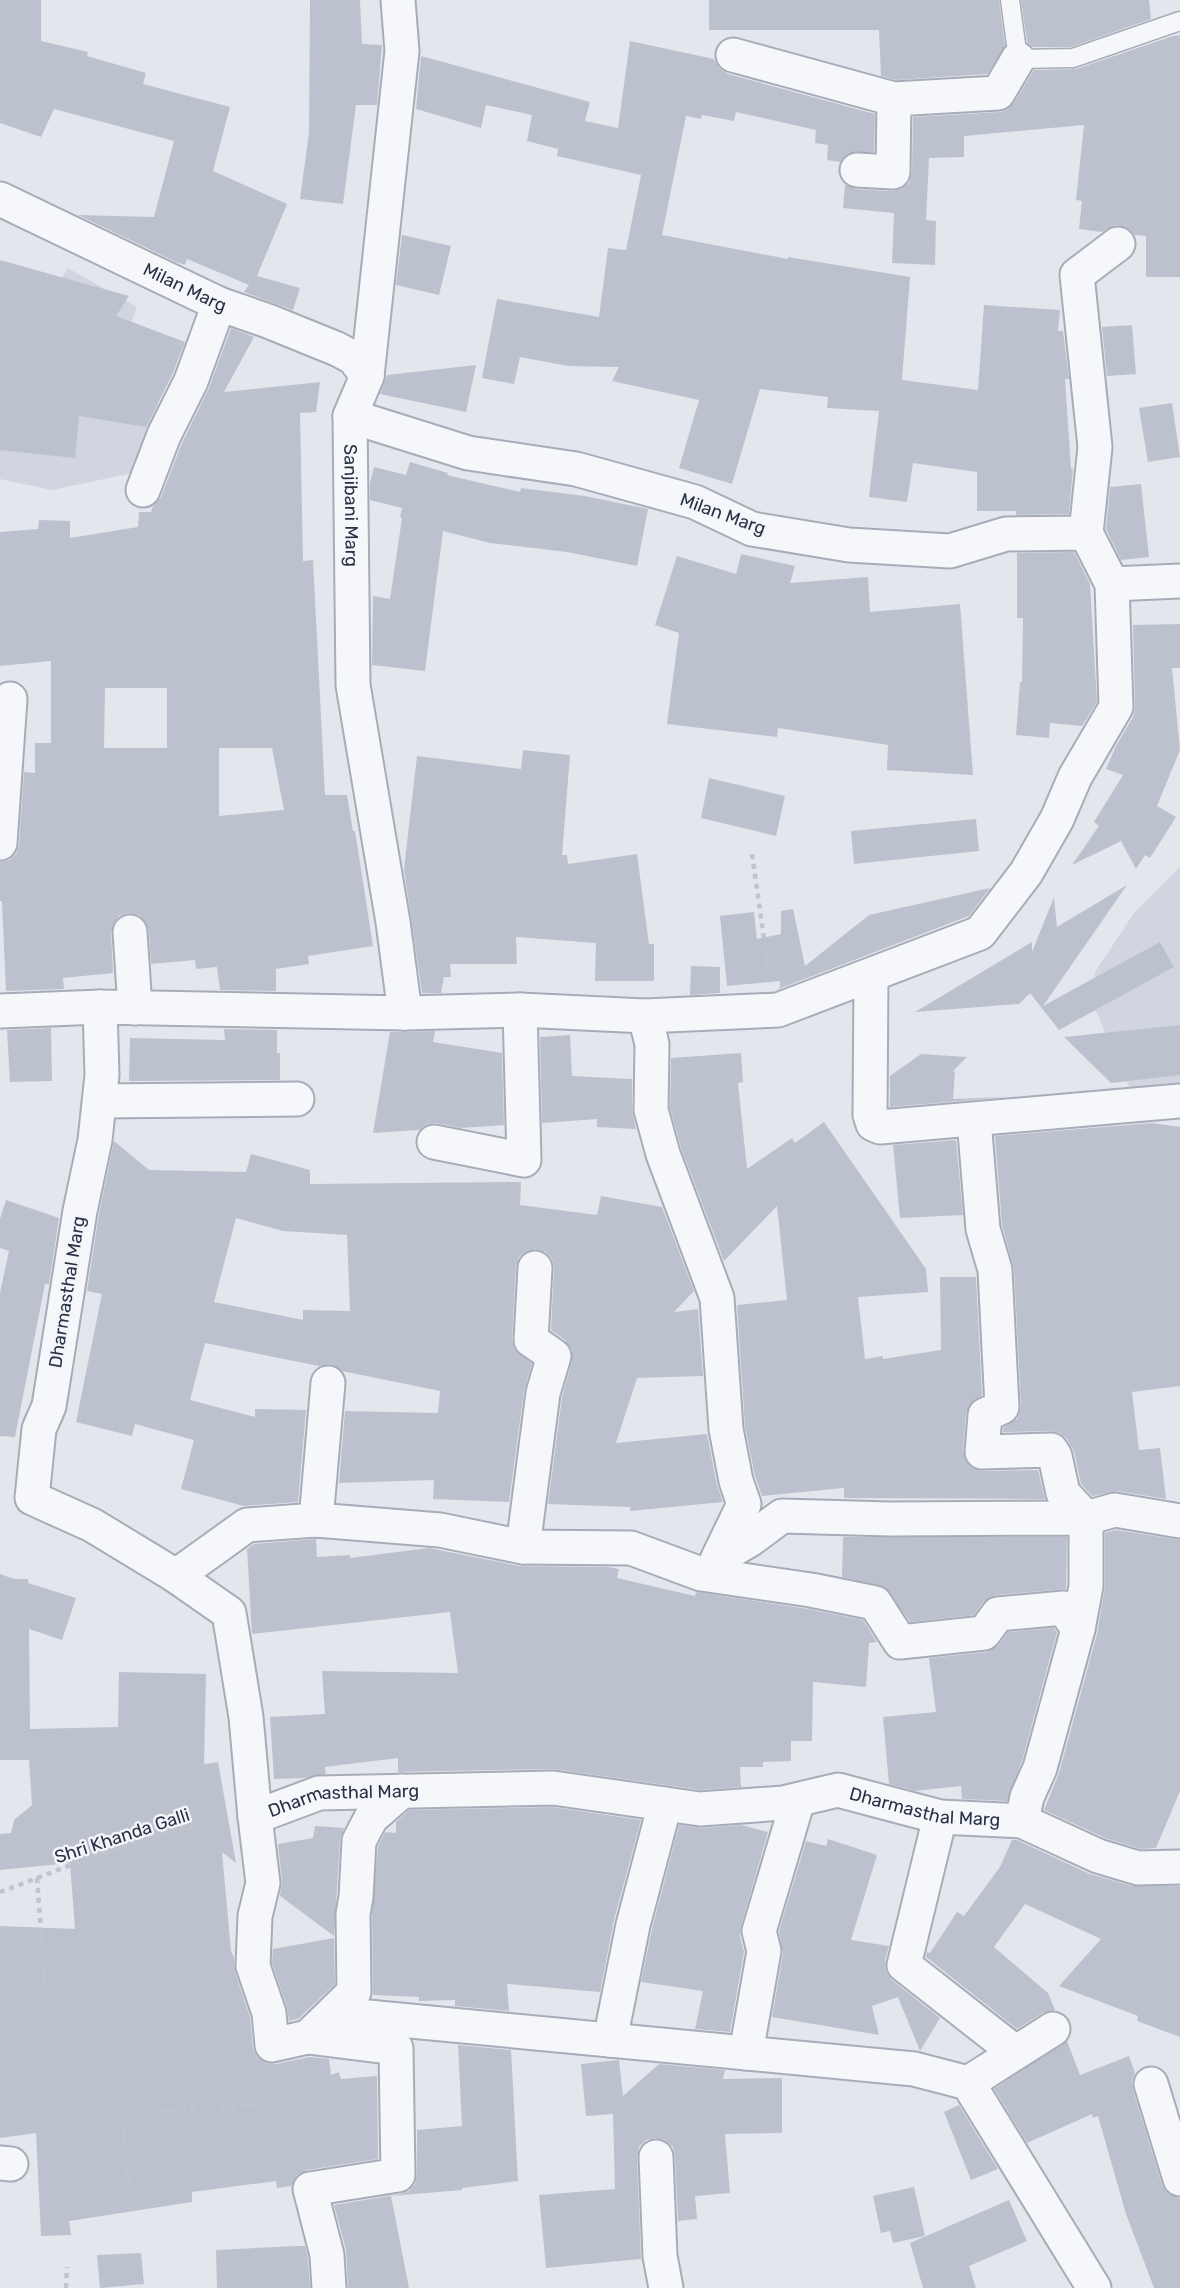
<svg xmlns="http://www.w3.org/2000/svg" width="1180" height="2288" font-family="Rubik,sans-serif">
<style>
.built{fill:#d1d5df}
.building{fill:#bcc2cd;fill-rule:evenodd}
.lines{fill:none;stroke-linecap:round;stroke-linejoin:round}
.lane-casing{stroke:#a7acb8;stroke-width:21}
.street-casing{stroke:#a7acb8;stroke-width:37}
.path{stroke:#c0c4cb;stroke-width:4.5;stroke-dasharray:5 5;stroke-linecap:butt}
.lane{stroke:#f6f7fa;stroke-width:18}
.street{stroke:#f6f7fa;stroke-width:33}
.labels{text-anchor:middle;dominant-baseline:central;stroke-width:5;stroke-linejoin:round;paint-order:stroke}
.street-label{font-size:18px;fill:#283247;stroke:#f3f5f9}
</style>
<rect width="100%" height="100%" fill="#e3e6ed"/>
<g class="built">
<path d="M 68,268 L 137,307 L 111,374 L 167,409 L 142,471 L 52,490 L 0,479 L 0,353 L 15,353 Z"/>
<path d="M 1180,867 L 1180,1110 L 1157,1121 L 1126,1081 L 1096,1011 L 1095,972 L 1134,913 Z"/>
</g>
<g class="building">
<path d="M 0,0 L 41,0 L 41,41 L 88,52 L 87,56 L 146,73 L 143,84 L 230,107 L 213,171 L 287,204 L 257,276 L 300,288 L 293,310 L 244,292 L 249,285 L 187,259 L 185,265 L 176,262 L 78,215 L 154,217 L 174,141 L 54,109 L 41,137 L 0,123 Z"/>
<path d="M 310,0 L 360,0 L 362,44 L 382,45 L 377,105 L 356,105 L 343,204 L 300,199 L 309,133 Z"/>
<path d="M 709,0 L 999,0 L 1005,46 L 987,74 L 896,80 L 881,76 L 879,30 L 709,30 Z"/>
<path d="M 1021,0 L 1149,0 L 1151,19 L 1071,47 L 1033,47 L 1027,42 Z"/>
<path d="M 1180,35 L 1180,277 L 1146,277 L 1146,236 L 1135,235 L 1126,227 L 1115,225 L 1102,232 L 1079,229 L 1082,201 L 1076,200 L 1084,125 L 964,136 L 964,157 L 929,158 L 926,220 L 936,221 L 935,265 L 892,263 L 894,213 L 843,208 L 845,185 L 856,189 L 892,191 L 901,189 L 909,183 L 912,172 L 913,117 L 1000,112 L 1007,110 L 1014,103 L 1034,70 L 1076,69 L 1173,36 Z"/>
<path d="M 630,41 L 714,59 L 719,68 L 728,74 L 875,114 L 874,152 L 849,153 L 840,162 L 827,160 L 828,145 L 815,143 L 816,130 L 736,112 L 734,121 L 702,115 L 701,119 L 686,116 L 662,235 L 788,259 L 788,257 L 910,277 L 902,380 L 978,390 L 984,305 L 1060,310 L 1058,331 L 1063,331 L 1069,379 L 1065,379 L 1071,469 L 1073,469 L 1069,514 L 1016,515 L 1016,511 L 977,511 L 977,472 L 913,463 L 907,502 L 869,497 L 879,411 L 827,408 L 828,397 L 760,389 L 732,484 L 679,468 L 699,400 L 612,381 L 619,367 L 568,366 L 520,357 L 514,384 L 482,378 L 497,299 L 599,317 L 608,248 L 626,250 L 641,175 L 557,156 L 558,149 L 527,141 L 532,115 L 486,105 L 481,128 L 416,109 L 421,56 L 590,102 L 585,121 L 618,128 Z"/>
<path d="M 402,235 L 451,246 L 439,295 L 396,285 Z"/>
<path d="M 0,260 L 129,296 L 116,316 L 185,342 L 173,373 L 146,427 L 79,416 L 75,458 L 0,450 Z"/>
<path d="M 1132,325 L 1136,374 L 1107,376 L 1102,327 Z"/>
<path d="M 231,328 L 254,337 L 224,392 L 320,382 L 316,412 L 300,413 L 303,561 L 313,560 L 325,795 L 347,795 L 353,831 L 355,831 L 373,946 L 308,956 L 309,964 L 276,969 L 276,991 L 220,990 L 217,967 L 196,969 L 195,960 L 151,964 L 149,931 L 146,922 L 139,915 L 128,913 L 119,916 L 113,924 L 111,933 L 113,973 L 63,978 L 64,989 L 6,991 L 2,901 L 0,901 L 0,862 L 9,860 L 16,854 L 19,845 L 24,772 L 35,773 L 35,743 L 51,743 L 51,661 L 0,666 L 0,532 L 38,529 L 39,520 L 70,521 L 70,538 L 138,527 L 139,512 L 151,512 L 153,506 L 161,497 L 182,443 L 209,388 ZM 105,688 L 167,688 L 167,748 L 104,748 ZM 219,748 L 272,748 L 284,810 L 219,816 Z"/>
<path d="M 476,365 L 466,412 L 380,394 L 387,375 Z"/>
<path d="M 1172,403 L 1180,457 L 1148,462 L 1139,408 Z"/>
<path d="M 410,462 L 448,473 L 447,475 L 520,492 L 521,488 L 585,496 L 648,509 L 637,566 L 567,552 L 490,543 L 443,531 L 425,671 L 372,665 L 373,596 L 390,599 L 402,518 L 400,517 L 402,508 L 370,500 L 370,483 L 374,467 L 406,475 Z"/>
<path d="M 1141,484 L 1149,557 L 1121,560 L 1106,529 L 1110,487 Z"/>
<path d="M 1074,552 L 1090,584 L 1097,702 L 1082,726 L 1050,723 L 1049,738 L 1016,735 L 1020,682 L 1022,682 L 1023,618 L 1017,618 L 1017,553 Z"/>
<path d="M 741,554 L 795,566 L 790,583 L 868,577 L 870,612 L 960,604 L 973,775 L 887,770 L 888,745 L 778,728 L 777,737 L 667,724 L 679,633 L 655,625 L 677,556 L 736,574 Z"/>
<path d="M 1180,624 L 1180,668 L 1172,668 L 1180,750 L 1157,806 L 1176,817 L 1150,858 L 1145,855 L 1136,869 L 1121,841 L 1072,865 L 1099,826 L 1094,822 L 1123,775 L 1106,769 L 1116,746 L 1133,717 L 1135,707 L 1133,625 Z"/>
<path d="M 523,750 L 570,755 L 562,855 L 567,855 L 568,864 L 637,854 L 649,944 L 654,944 L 654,981 L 595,981 L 596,943 L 516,937 L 517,964 L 450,964 L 451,977 L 444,977 L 441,993 L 422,993 L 404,869 L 417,756 L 521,769 Z"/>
<path d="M 709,778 L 785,796 L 776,836 L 701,818 Z"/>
<path d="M 976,819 L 979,851 L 854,864 L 851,831 Z"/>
<path d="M 1127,885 L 1043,1006 L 1160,942 L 1174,967 L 1059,1030 L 1030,993 L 1019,1004 L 915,1012 L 1032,942 L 1032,952 L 1054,897 L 1057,927 Z"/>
<path d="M 990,888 L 969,916 L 961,919 L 776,990 L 780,987 L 780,981 L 727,986 L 720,916 L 754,912 L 757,939 L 781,934 L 781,911 L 793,909 L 805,966 L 869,915 Z"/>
<path d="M 691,966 L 720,967 L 720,993 L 690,995 Z"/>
<path d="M 1180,1025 L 1180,1075 L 1111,1083 L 1064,1037 Z"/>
<path d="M 51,1028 L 52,1081 L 10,1082 L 7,1030 Z"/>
<path d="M 224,1029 L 277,1030 L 277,1053 L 280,1053 L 280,1080 L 129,1081 L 130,1038 L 225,1040 Z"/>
<path d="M 435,1031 L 433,1042 L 502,1053 L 504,1125 L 461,1128 L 437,1123 L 427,1124 L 419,1130 L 373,1133 L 390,1032 Z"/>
<path d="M 570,1035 L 572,1076 L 632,1079 L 632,1110 L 636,1129 L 597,1127 L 597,1119 L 542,1123 L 540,1037 Z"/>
<path d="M 741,1053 L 743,1082 L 738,1083 L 747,1169 L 792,1138 L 795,1143 L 824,1122 L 926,1269 L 928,1292 L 858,1297 L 865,1359 L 883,1356 L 883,1359 L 941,1350 L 940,1277 L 976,1277 L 982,1395 L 970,1404 L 966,1413 L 963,1450 L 965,1460 L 972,1468 L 982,1471 L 1038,1470 L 1045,1499 L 844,1498 L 844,1488 L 762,1496 L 755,1476 L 745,1427 L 737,1305 L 787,1300 L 777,1206 L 724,1261 L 681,1148 L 670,1108 L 671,1058 Z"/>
<path d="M 921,1054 L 967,1057 L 952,1072 L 955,1071 L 953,1099 L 1006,1097 L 890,1107 L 890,1076 Z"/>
<path d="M 1152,1123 L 1180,1127 L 1180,1386 L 1132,1392 L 1139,1450 L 1160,1448 L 1166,1499 L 1118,1491 L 1092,1496 L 1081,1484 L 1074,1451 L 1067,1439 L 1060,1433 L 1050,1431 L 1003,1432 L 1003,1428 L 1018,1418 L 1021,1406 L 1014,1269 L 1002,1225 L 995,1136 Z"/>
<path d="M 956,1140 L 963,1215 L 900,1218 L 893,1145 Z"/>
<path d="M 114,1141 L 149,1170 L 246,1172 L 251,1154 L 310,1170 L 310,1184 L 521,1182 L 520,1205 L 597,1215 L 601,1196 L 662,1207 L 694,1291 L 674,1312 L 698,1309 L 703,1376 L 637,1378 L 616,1443 L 707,1434 L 717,1485 L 723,1502 L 630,1511 L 630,1507 L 548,1504 L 562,1397 L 572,1361 L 572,1350 L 565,1340 L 551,1330 L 554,1268 L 552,1259 L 546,1252 L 535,1249 L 527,1251 L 519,1257 L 516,1267 L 512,1340 L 514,1349 L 532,1364 L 524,1391 L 509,1502 L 433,1499 L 434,1480 L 339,1483 L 345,1411 L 438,1413 L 440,1391 L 342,1371 L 330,1364 L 319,1366 L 205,1343 L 190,1400 L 255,1417 L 255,1409 L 306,1410 L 298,1502 L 244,1506 L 181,1489 L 194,1440 L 135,1424 L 132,1436 L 76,1422 L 102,1294 L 87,1291 L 99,1214 ZM 236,1218 L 283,1231 L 347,1235 L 350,1311 L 303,1310 L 303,1320 L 214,1302 Z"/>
<path d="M 6,1200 L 59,1218 L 49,1284 L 45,1284 L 15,1437 L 0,1436 L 0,1293 L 9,1251 L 0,1248 L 0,1219 Z"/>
<path d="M 1116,1530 L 1180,1540 L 1180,1791 L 1156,1848 L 1141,1849 L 1105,1838 L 1044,1810 L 1059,1773 L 1097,1634 L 1105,1586 L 1105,1533 Z"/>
<path d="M 843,1537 L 1067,1537 L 1066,1589 L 996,1595 L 983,1602 L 974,1615 L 910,1622 L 885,1587 L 842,1577 Z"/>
<path d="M 316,1539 L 317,1557 L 350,1555 L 350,1558 L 429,1548 L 520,1566 L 608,1567 L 619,1569 L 617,1578 L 695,1596 L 696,1592 L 808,1609 L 863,1620 L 877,1642 L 869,1643 L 866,1687 L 813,1682 L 812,1741 L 791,1741 L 791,1761 L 763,1762 L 763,1767 L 740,1767 L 741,1787 L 701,1790 L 553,1769 L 398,1772 L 398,1758 L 325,1767 L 326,1774 L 304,1778 L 274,1779 L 270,1717 L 325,1714 L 322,1671 L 458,1673 L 450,1612 L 252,1634 L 247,1549 L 254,1544 Z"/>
<path d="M 0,1574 L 14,1579 L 28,1579 L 28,1583 L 76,1598 L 62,1640 L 29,1629 L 30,1729 L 118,1727 L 119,1672 L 206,1674 L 204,1764 L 218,1762 L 236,1863 L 222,1852 L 231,1951 L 234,1957 L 235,1972 L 250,2017 L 253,2048 L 257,2057 L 266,2063 L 276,2064 L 309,2057 L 329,2059 L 331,2075 L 339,2072 L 341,2079 L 377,2076 L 378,2159 L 307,2170 L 297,2175 L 291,2186 L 277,2188 L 276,2181 L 192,2192 L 192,2202 L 69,2221 L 71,2235 L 41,2236 L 36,2133 L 0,2138 L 0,1926 L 75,1929 L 70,1863 L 0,1870 L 0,1834 L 11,1833 L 14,1820 L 32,1805 L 29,1760 L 0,1760 Z"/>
<path d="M 1054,1628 L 1057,1632 L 1022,1761 L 1007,1801 L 962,1799 L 961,1786 L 915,1791 L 889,1784 L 883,1717 L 936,1712 L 929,1658 L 987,1652 L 999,1645 L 1008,1632 Z"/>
<path d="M 552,1807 L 641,1820 L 614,1920 L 600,1992 L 507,1984 L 509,2011 L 455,2006 L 455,2000 L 419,2001 L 419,1997 L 373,1995 L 372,1916 L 378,1846 L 385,1832 L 396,1833 L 396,1822 L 409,1810 Z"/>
<path d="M 679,1825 L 701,1828 L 741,1825 L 768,1832 L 741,1926 L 740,1936 L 744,1952 L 730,2032 L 695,2029 L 703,1991 L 641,1982 L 652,1929 Z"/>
<path d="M 315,1826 L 344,1828 L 340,1840 L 334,1936 L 280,1896 L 282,1881 L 278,1844 L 313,1838 Z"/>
<path d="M 828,1839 L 877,1855 L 851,1940 L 889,1946 L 885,1960 L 886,1971 L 892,1980 L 940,2018 L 920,2051 L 898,1997 L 872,2006 L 879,2035 L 772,2017 L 783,1954 L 779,1931 L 806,1841 L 826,1846 Z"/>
<path d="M 1012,1840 L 1017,1840 L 1090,1874 L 1132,1886 L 1180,1886 L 1180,2037 L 1137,2021 L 1138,2016 L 1059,1986 L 1101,1939 L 1025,1904 L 994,1947 L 1048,1993 L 1055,2010 L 1043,2013 L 1017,2029 L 926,1957 L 927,1952 L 930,1953 L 957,1912 L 964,1916 L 1000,1867 Z"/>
<path d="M 334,1938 L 335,1984 L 298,2019 L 289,2021 L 287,2007 L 272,1963 L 273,1949 Z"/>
<path d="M 1067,2041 L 1080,2075 L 1129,2056 L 1135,2073 L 1132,2080 L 1133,2090 L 1162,2185 L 1167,2193 L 1179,2198 L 1180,2200 L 1180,2288 L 1154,2288 L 1126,2214 L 1098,2116 L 1093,2118 L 1092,2114 L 1027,2143 L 994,2089 Z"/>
<path d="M 458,2045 L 511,2050 L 518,2181 L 462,2188 L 462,2190 L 391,2196 L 409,2288 L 348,2288 L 346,2250 L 334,2205 L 401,2194 L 409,2191 L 415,2184 L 417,2175 L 417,2130 L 462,2126 Z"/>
<path d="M 619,2060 L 623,2096 L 659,2064 L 725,2070 L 723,2079 L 782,2078 L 782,2133 L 725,2134 L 730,2193 L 695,2196 L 697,2219 L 678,2221 L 675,2156 L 673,2147 L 664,2140 L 655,2138 L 646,2140 L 639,2147 L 637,2158 L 641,2259 L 546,2268 L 539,2195 L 615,2189 L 613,2114 L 586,2116 L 581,2064 Z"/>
<path d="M 959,2105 L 998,2169 L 971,2180 L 944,2112 Z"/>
<path d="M 914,2187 L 925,2236 L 893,2243 L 890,2231 L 881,2233 L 873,2196 Z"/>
<path d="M 1009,2200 L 1027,2241 L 969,2266 L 976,2288 L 923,2288 L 910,2243 Z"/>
<path d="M 296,2246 L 305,2246 L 308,2258 L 310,2288 L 217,2288 L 216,2250 Z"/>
<path d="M 141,2253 L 144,2284 L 100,2288 L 97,2255 Z"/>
</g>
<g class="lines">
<g class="lane-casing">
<path id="lane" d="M 1010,0 L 1018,59 L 1073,58 L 1180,21"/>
</g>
<g class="street-casing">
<g id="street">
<path id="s1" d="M 398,0 L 402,51 L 367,376 L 350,416 L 353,685 L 393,922 L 405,1013"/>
<path d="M 733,55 L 894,99"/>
<path d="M 857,170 L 893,172 L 894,99 L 998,93 L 1018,59"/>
<path id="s2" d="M 0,199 L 219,304 L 268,321 L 337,349 L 354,358 L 367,376"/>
<path d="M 143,490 L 164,435 L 191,381 L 219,304"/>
<path d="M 1086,533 L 1095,447 L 1077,275 L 1118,244"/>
<path d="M 1112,584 L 1180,581"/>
<path d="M 0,843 L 10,699"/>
<path d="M 130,932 L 135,1008"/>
<path d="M 871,976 L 870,1115 L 873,1124 L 880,1127 L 1180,1101"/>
<path id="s3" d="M 100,1007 L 102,1075 L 95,1140 L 80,1211 L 49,1406 L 39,1429 L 32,1498 L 92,1525 L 176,1576 L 229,1613 L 246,1717 L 255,1817 L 319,1793 L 553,1788 L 700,1809 L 783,1803 L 838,1790 L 940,1817 L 1022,1821 L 1098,1856 L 1138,1868 L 1180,1867"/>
<path d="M 0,1011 L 100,1007 L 405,1013 L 520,1010 L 645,1016 L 778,1010 L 980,933 L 1026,873 L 1057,819 L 1075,777 L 1116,707 L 1112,584 L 1086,533 L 1006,534 L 950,551 L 849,545 L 752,529 L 695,502 L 576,469 L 468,453 L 350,416"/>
<path d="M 645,1016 L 652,1044 L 651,1110 L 663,1154 L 717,1298 L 726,1429 L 736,1481 L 744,1504 L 717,1560"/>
<path d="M 100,1101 L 297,1099"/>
<path d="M 974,1120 L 983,1229 L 995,1270 L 1002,1407 L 985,1415 L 982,1452 L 1051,1450 L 1055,1456 L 1063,1493 L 1086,1518 L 1115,1510 L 1180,1521"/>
<path d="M 434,1142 L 524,1160 L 520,1010"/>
<path d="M 316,1520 L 328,1383"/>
<path d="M 523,1547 L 543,1393 L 554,1356 L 531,1340 L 535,1268"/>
<path d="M 719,1558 L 751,1539 L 782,1516 L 890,1519 L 1086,1518 L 1086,1586 L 1078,1629 L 1040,1768 L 1027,1797 L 1022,1821"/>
<path d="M 176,1576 L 247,1525 L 316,1520 L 440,1530 L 523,1547 L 631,1548 L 701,1574 L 811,1590 L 875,1603 L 900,1642 L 984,1633 L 998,1614 L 1064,1608 L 1078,1629"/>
<path d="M 255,1817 L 263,1883 L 255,1916 L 253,1966 L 269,2013 L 272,2045 L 308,2037 L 368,2017 L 914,2069 L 968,2083 L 1094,2288"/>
<path d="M 940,1817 L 904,1965 L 1015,2052"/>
<path d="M 610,2040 L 633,1925 L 665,1804"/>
<path d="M 746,2053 L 764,1951 L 759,1931 L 798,1800"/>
<path d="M 968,2083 L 1053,2029"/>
<path d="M 1151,2084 L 1180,2179"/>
<path d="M 656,2157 L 660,2256 L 666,2288"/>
<path d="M 0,2163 L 11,2164"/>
<path d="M 329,2288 L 327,2255 L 310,2189 L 398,2175 L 396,2048 L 308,2037 L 354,1992 L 353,1914 L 356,1897 L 359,1841 L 371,1818 L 402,1791"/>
</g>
</g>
<g class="path">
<path d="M 752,854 L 769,975"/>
<path d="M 37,1878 L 47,2012"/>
<path d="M 0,1892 C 71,1866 144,1833 219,1822"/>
<path d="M 130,2193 L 121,2113 L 279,2104 L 276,2081"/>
<path d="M 66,2288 L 67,2267"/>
</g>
<use href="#lane" class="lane"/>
<use href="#street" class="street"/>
</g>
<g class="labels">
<g class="street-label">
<text stroke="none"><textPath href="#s2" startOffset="205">Milan Marg</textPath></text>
<text stroke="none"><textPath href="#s1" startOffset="511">Sanjibani Marg</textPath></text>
<text transform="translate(723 514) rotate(20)">Milan Marg</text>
<text transform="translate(67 1292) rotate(-81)">Dharmasthal Marg</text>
<text stroke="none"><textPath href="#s3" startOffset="1024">Dharmasthal Marg</textPath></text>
<text stroke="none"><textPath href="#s3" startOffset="1612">Dharmasthal Marg</textPath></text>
<text transform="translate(122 1836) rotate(-18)">Shri Khanda Galli</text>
</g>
</g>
</svg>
